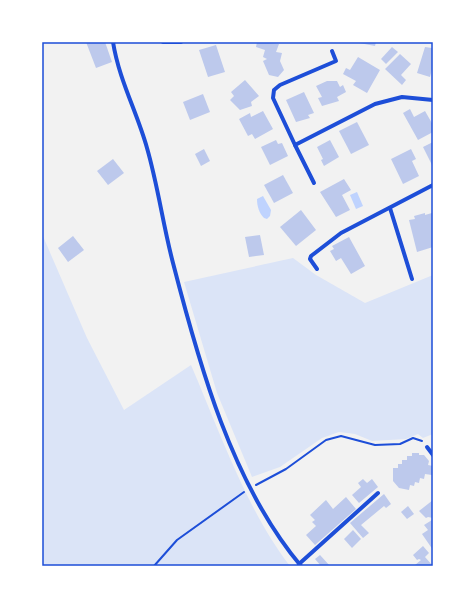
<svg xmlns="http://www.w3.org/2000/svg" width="475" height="608" font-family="Spectral,serif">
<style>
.green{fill:#dbe4f7}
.water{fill:#bfd3fe}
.building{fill:#bdc9ec}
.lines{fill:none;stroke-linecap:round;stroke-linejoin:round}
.path{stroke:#1d4ed8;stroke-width:2}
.minor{stroke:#1d4ed8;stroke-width:4}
.neatline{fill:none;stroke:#1d4ed8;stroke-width:1.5}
</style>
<rect width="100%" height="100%" fill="#f2f2f2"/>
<g class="green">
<path d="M 42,234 L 87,338 L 124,410 L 191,365 C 219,430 247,511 290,566 L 42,566 Z"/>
<path d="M 293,258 L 316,275 L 365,303 L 433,275 L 433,434 L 423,438 L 418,434 L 406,439 L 372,441 L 355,434 L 339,432 L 322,438 L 280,467 L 252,477 L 217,393 L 184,282 Z"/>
</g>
<g class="water">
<path d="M 357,192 L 363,206 L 356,209 L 350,195 Z"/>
<path d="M 263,196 L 271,210 L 270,216 L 267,219 L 264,218 C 259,213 257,206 257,199 Z"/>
</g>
<g class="building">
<path d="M 86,42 L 105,42 L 112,62 L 96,68 Z"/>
<path d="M 257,42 L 279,44 L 276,52 L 282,53 L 280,61 L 284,70 L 278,77 L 269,75 L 263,61 L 267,59 L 263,57 L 265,50 L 256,47 Z"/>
<path d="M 354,42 L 376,42 L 375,46 Z"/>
<path d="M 433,44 L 433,65 L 430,77 L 417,73 L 425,47 L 432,48 Z"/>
<path d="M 216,45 L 225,72 L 208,77 L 199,50 Z"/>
<path d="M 392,47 L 398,52 L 386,64 L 381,59 Z"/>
<path d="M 400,54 L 411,64 L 401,75 L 406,80 L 402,85 L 385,69 Z"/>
<path d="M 358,57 L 380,70 L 367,93 L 353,85 L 356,81 L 343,74 L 346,68 L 350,70 Z"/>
<path d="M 245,80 L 259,96 L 251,102 L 252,106 L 240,110 L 230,100 L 234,96 L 231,92 Z"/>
<path d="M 327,81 L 337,81 L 340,87 L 343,85 L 346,92 L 337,97 L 339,101 L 322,106 L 318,98 L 322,97 L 316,86 Z"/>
<path d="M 304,92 L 314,113 L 308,115 L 310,118 L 296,122 L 286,100 Z"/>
<path d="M 203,94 L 210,112 L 190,120 L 183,102 Z"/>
<path d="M 410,109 L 414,117 L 425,111 L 433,125 L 433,132 L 418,140 L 403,113 Z"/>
<path d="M 263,111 L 273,129 L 255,139 L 252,134 L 248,136 L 239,119 L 250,113 L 251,117 Z"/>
<path d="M 357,122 L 369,145 L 351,154 L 339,131 Z"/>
<path d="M 276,140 L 278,144 L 282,143 L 288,156 L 270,165 L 261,147 Z"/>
<path d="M 330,140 L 339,157 L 324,166 L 321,160 L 323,159 L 317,147 Z"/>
<path d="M 433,142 L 433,167 L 423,147 Z"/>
<path d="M 204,149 L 210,161 L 201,166 L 195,154 Z"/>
<path d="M 411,149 L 416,159 L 412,161 L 419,176 L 403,184 L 391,159 Z"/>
<path d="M 113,159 L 124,173 L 108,185 L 97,171 Z"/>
<path d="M 283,175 L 293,193 L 274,203 L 264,185 Z"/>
<path d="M 344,179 L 351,190 L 342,195 L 350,210 L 336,217 L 320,192 Z"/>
<path d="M 301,210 L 316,230 L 296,246 L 280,227 Z"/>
<path d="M 425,213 L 425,215 L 432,213 L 433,216 L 433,247 L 417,252 L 409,220 L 415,219 L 414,216 Z"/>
<path d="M 260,235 L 264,255 L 249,257 L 245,237 Z"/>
<path d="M 73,236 L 84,250 L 68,262 L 58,248 Z"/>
<path d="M 349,237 L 365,266 L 351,274 L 341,258 L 336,261 L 330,251 L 334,249 L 332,246 Z"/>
<path d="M 412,453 L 419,453 L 419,455 L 424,455 L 429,461 L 428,465 L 433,466 L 432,475 L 425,474 L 424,479 L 420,478 L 419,483 L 415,482 L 414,486 L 410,485 L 409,490 L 399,488 L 393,481 L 393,468 L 398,468 L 398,464 L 402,464 L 402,460 L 407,460 L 407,456 L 412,456 Z"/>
<path d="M 363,479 L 367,483 L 372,479 L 378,487 L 359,503 L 352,495 L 361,487 L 358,483 Z"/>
<path d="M 384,494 L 391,504 L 386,508 L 384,506 L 361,525 L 369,533 L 363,538 L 350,523 Z"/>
<path d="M 346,497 L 356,509 L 315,545 L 306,535 L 316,526 L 312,522 L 315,520 L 310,515 L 326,500 L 333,509 Z"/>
<path d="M 433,500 L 433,518 L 428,517 L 426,518 L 419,511 Z"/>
<path d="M 408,506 L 414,514 L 407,519 L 401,512 Z"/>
<path d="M 432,520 L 433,522 L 433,550 L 422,534 L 428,530 L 424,525 Z"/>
<path d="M 353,530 L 361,539 L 352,548 L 344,539 Z"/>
<path d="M 423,546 L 429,553 L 425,557 L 433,566 L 415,565 L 421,560 L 419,559 L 417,560 L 413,555 Z"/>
<path d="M 320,555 L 330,566 L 321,566 L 315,559 Z"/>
</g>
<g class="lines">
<g class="path">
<path d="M 256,485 L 286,469 L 326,440 L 341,436 L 375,445 L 400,444 L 413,438 L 422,441"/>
<path d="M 154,566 L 177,540 L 244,492"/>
</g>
<g class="minor">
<path d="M 113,42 C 119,80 137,112 147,148 C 158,186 163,225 173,263 C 199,364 232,484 301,566"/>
<path d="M 163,42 L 181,42"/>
<path d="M 295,145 L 273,98 L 274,90 L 280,85 L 336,61 L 332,51"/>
<path d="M 314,183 L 295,145 L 375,104 L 402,97 L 433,100"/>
<path d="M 390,208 L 412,279"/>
<path d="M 317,269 L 310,259 L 311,256 L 341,233 L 433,185"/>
<path d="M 427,447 L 433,455"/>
<path d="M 299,564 L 378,493"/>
</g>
</g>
<rect width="475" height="608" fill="none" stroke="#ffffff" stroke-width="86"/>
<rect x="43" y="43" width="389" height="522" class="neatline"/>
</svg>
